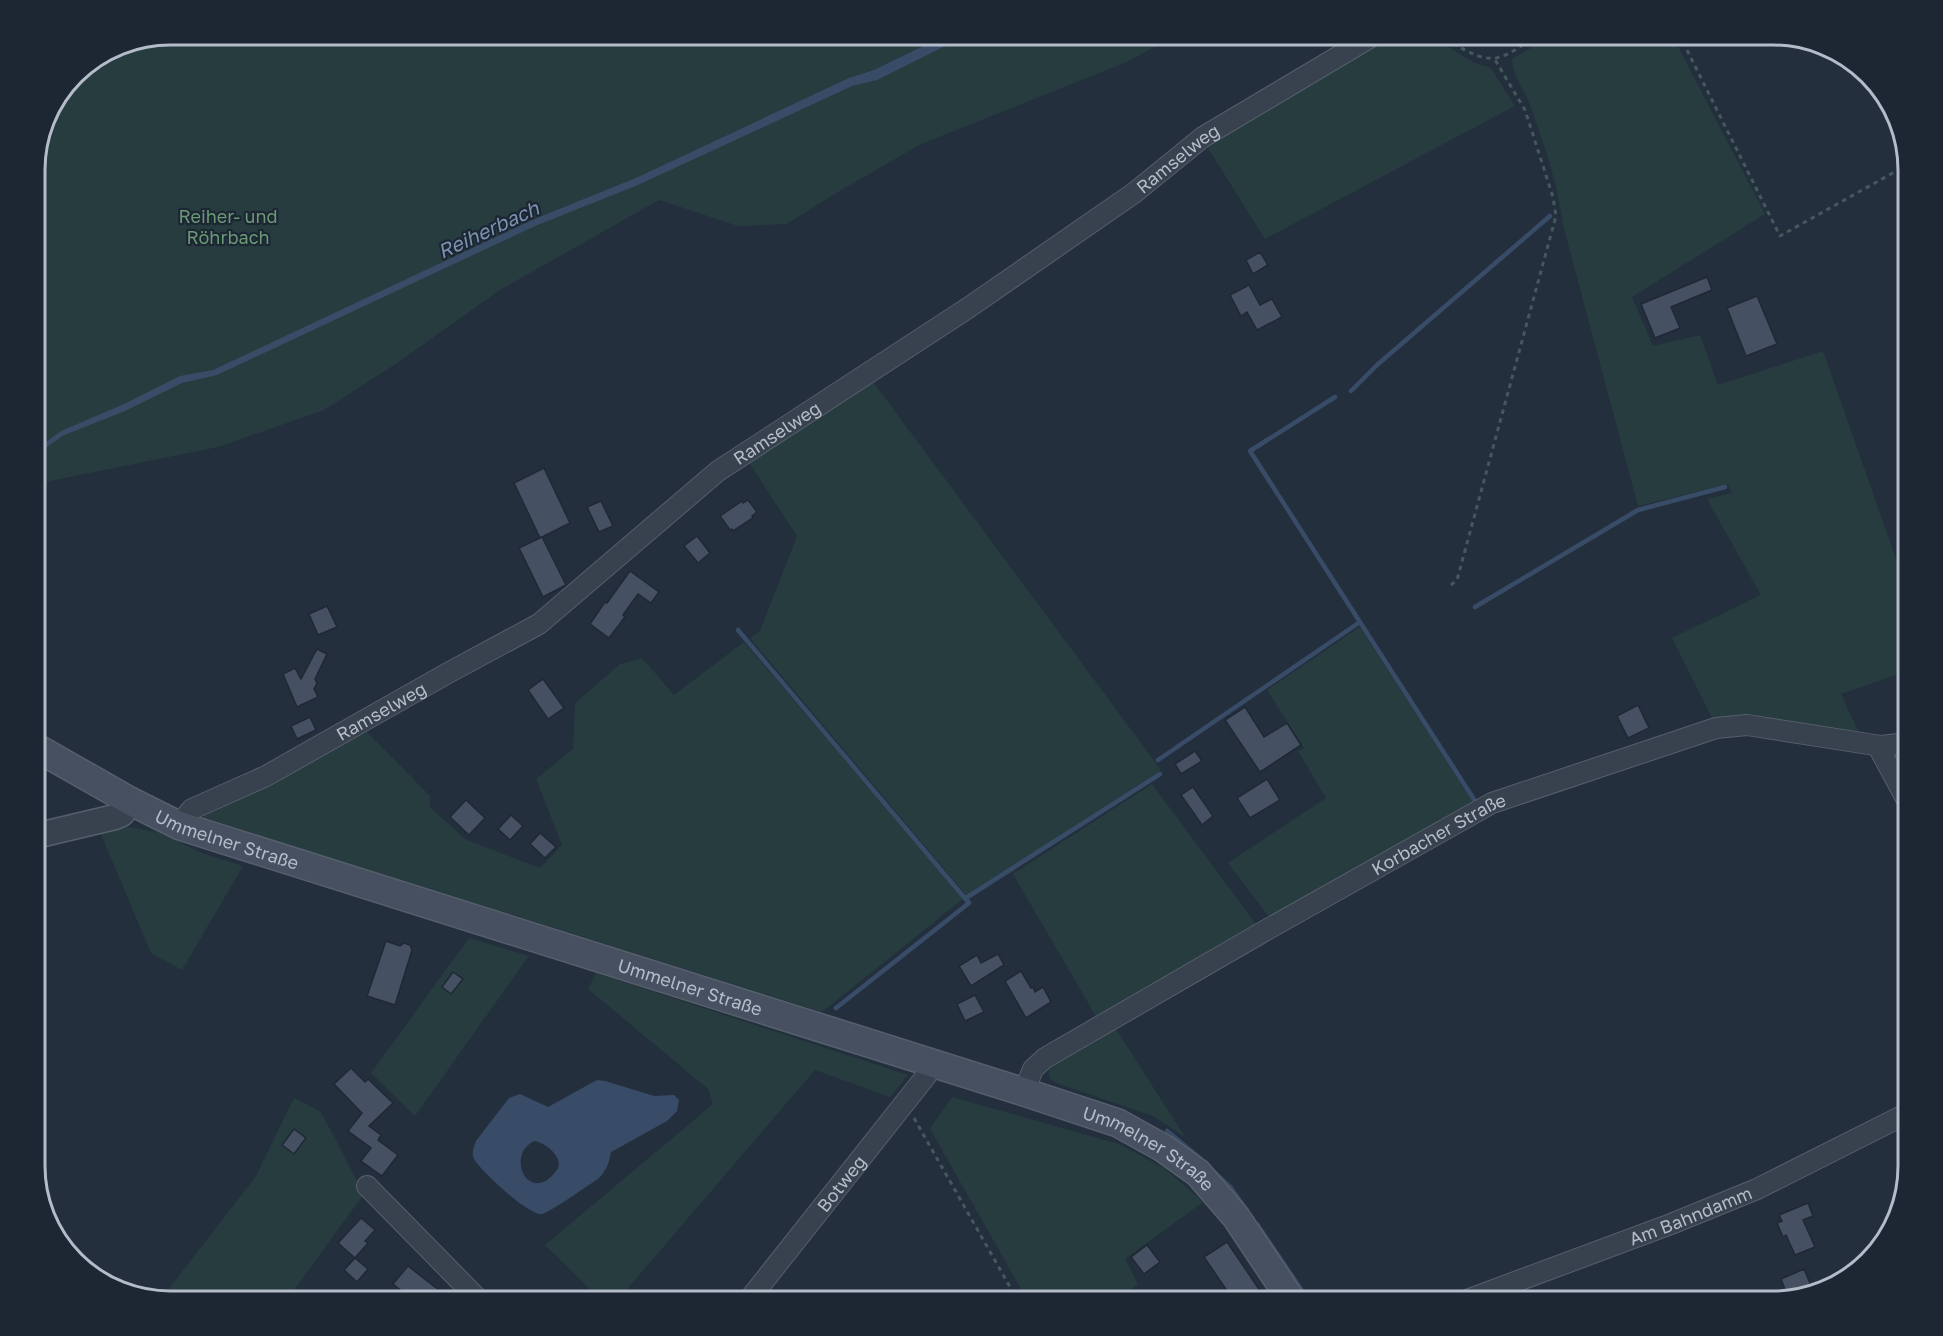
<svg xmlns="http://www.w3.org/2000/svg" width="1943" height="1336" font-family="'Golos Text',sans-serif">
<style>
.green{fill:#263c3f}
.water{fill:#394c67;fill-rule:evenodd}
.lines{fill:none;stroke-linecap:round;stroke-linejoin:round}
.stream{stroke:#394c67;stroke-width:4.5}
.building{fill:#455162;stroke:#1f2835;stroke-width:1.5}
.minor-casing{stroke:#565f6c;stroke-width:22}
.tertiary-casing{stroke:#565f6c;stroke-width:27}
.secondary-casing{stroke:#565f6c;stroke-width:30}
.path{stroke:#44595c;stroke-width:3;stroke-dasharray:4.5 4.5;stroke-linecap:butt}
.minor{stroke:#38414e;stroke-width:20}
.tertiary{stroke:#38414e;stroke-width:24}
.secondary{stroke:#465061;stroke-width:27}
.labels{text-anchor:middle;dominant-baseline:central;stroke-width:4.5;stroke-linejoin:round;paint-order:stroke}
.street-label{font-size:18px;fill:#b4bcc9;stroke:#1d2633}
.park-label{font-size:18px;fill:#6b9a76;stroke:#1d2633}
.water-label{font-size:20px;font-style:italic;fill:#7c92b1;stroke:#1d2633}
.rim{fill:none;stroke:#b4bcc9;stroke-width:3}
</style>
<rect width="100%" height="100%" fill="#242f3e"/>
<g class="green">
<path d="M 170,34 L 1176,35 L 1127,62 L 921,144 L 838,192 L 787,224 L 738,226 L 659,200 L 500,290 L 400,361 L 324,410 L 218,447 L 35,484 L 35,161 L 48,110 L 74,74 L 118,45 Z"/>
<path d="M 1392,35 L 1428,35 L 1475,63 L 1491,68 L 1515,106 L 1265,239 L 1206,145 Z"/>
<path d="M 1553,35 L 1672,35 L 1765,214 L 1632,297 L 1653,346 L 1700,335 L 1718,385 L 1823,351 L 1908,593 L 1908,671 L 1841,694 L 1861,737 L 1746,716 L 1712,718 L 1672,638 L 1761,595 L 1707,499 L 1732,493 L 1728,484 L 1638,506 L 1563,225 C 1558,183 1543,142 1529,102 C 1523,87 1513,76 1512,59 Z"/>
<path d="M 871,379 L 1161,770 L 967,896 L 750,638 L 760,631 L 797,536 L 748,461 Z"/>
<path d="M 1360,627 L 1473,802 L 1269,917 L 1228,863 L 1326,798 L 1298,751 L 1304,748 L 1267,690 Z"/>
<path d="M 744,642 L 964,898 L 822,1012 L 204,818 L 204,812 L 364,729 L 430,796 L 430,807 L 465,839 L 540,868 L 562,845 L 536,779 L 573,749 L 575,703 L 620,664 L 642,658 L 674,695 Z"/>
<path d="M 1152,784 L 1256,924 L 1097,1018 L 1013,874 Z"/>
<path d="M 129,827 L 157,832 L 202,853 L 243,866 L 182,970 L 151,953 L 100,832 Z"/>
<path d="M 469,938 L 529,956 L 415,1116 L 371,1073 Z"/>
<path d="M 596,973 L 908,1075 L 890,1097 L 815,1070 L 617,1301 L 602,1301 L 545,1245 L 713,1104 L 708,1089 L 588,989 Z"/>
<path d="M 1114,1026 L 1185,1137 L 1153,1116 L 1056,1083 L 1049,1078 L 1049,1070 L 1056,1061 Z"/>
<path d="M 952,1097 L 1119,1144 L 1164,1168 L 1203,1202 L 1125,1259 L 1138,1284 L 1113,1301 L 1028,1301 L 930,1129 Z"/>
<path d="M 294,1098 L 321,1112 L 364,1194 L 286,1301 L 170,1301 L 161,1299 L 256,1176 Z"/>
</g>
<g class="water">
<path d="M 946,35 L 967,35 L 877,80 L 852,86 L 638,185 L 535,226 L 217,375 L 182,383 L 125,411 L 62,436 L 35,456 L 35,450 L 61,431 L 124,404 L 180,376 L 213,370 L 532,220 L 636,178 L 849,78 L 874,70 Z"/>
<path d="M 597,1080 L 605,1081 L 654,1096 L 674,1095 L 679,1100 L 677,1111 L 667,1121 L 611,1152 C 609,1164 606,1171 598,1179 C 587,1186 552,1211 542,1214 C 529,1216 481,1171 474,1159 C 471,1153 474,1147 476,1141 L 509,1098 L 520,1094 L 548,1107 ZM 534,1141 C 545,1142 565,1158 557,1170 C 530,1207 504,1156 534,1141 Z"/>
</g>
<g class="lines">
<g class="stream">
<path d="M 1351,391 L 1377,365 L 1550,216"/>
<path d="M 1335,397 L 1250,451 L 1475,801"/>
<path d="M 1475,607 L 1638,510 L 1725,487"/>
<path d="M 738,630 L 969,903 L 836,1008"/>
<path d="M 1158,760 L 1360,622"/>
<path d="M 966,898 L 1160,774"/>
<path d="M 1167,1131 L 1201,1159"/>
<path d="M 1215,1173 L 1231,1188 L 1243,1205"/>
<path d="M 1257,1224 L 1309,1301"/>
</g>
</g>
<g class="building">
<path d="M 1260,252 L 1268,265 L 1253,274 L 1246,260 Z"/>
<path d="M 1707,277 L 1712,290 L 1671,307 L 1680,328 L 1655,338 L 1641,304 Z"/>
<path d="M 1249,285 L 1260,305 L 1272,299 L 1282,317 L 1257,330 L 1247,312 L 1241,316 L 1230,295 Z"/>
<path d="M 1757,296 L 1777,344 L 1746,356 L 1727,308 Z"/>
<path d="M 544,468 L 570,523 L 540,538 L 514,483 Z"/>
<path d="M 748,500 L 757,512 L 752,516 L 753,518 L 733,531 L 732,529 L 730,530 L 720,516 L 742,501 L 743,503 Z"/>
<path d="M 601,501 L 613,526 L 599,532 L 587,507 Z"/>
<path d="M 697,536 L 710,553 L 698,563 L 684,546 Z"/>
<path d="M 542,537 L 566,585 L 543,597 L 519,548 Z"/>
<path d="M 630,571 L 659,592 L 651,603 L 638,594 L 623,615 L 625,617 L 609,638 L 590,624 L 605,602 L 607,603 Z"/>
<path d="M 327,606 L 337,627 L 318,635 L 309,614 Z"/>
<path d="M 317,649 L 327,654 L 315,679 L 317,683 L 314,689 L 318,697 L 297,707 L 283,674 L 295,668 L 301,679 Z"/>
<path d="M 543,679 L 564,708 L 548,719 L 528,690 Z"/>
<path d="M 1638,705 L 1649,728 L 1628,738 L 1617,716 Z"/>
<path d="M 1245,707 L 1264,737 L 1287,723 L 1301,745 L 1260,772 L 1225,720 Z"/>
<path d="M 310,717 L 316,730 L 297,739 L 291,726 Z"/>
<path d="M 1195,751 L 1202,761 L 1181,774 L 1175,764 Z"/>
<path d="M 1267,779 L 1280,800 L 1250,818 L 1237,798 Z"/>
<path d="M 1193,787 L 1213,816 L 1202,825 L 1181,795 Z"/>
<path d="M 466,800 L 485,818 L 469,835 L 450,817 Z"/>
<path d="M 511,815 L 523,826 L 510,840 L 498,829 Z"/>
<path d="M 540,833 L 556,847 L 545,858 L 530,844 Z"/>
<path d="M 386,941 L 400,946 L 404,943 L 410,945 L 412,950 L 395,1005 L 367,996 Z"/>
<path d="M 998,954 L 1004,965 L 971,986 L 959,966 L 977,955 L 981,963 Z"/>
<path d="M 1021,971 L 1031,988 L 1033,987 L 1035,992 L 1043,987 L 1051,1002 L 1026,1018 L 1005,981 Z"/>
<path d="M 453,972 L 463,979 L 451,994 L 442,987 Z"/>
<path d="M 975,995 L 984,1012 L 965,1021 L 957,1004 Z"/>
<path d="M 351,1068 L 365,1082 L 368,1079 L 393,1103 L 369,1126 L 381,1135 L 378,1140 L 398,1155 L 382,1176 L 361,1161 L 371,1148 L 348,1131 L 362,1113 L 334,1084 Z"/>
<path d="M 294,1129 L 306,1138 L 294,1154 L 282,1145 Z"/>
<path d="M 1808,1203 L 1813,1216 L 1803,1220 L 1815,1247 L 1795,1255 L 1786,1235 L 1783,1237 L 1777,1223 L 1782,1221 L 1779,1215 Z"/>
<path d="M 361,1218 L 375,1230 L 365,1241 L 368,1243 L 355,1258 L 338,1243 Z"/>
<path d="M 1227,1242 L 1267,1301 L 1234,1301 L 1204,1257 Z"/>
<path d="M 1147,1245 L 1160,1262 L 1144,1274 L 1131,1257 Z"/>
<path d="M 355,1258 L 368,1269 L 357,1282 L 344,1270 Z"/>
<path d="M 408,1266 L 454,1302 L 415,1302 L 393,1284 Z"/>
<path d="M 1804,1269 L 1812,1288 L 1788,1297 L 1781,1279 Z"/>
</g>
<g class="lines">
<g class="minor-casing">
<g id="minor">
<path d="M 1881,746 L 1881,752 L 1908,802"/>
<path id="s1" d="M 180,826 L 186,816 L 192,809 L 266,776 L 448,673 L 539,624 L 718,471 L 968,308 L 1134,193 L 1203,137 L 1376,34"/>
<path id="s2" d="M 1024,1092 L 1033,1069 L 1045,1058 L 1268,929 L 1492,803 L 1716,728 L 1747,725 L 1881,746 L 1908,743"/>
<path d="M 367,1186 L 480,1301"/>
<path id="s3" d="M 748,1301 L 926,1076 L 931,1064"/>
<path id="s4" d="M 1464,1301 L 1671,1224 L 1757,1189 L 1908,1113"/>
</g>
</g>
<g class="tertiary-casing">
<path id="tertiary" d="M 35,836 L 115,817 L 122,814 L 130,801"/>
</g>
<g class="secondary-casing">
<g id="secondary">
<path id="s5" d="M 35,747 L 130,801 L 180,826 L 1024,1092 L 1118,1123 L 1163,1148 L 1198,1173 L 1236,1217 L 1292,1301"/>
</g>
</g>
<g class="path">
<path d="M 1438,34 C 1454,43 1477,61 1496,58 C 1511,55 1526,42 1538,34"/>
<path d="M 1679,34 L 1780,236 L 1907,165"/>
<path d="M 1451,585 L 1457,580 L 1556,216 L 1553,197 L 1525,110 L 1494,58"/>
<path d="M 914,1118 L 1018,1301"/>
</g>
<use href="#minor" class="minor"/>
<use href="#tertiary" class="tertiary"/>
<use href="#secondary" class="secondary"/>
</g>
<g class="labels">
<g class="street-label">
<text stroke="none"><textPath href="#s1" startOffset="1206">Ramselweg</textPath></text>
<text stroke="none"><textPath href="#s1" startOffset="720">Ramselweg</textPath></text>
<text stroke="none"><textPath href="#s1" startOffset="234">Ramselweg</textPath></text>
<text stroke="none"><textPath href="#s2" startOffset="494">Korbacher Straße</textPath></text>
<text stroke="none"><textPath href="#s5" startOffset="214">Ummelner Straße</textPath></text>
<text stroke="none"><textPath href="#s5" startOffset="700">Ummelner Straße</textPath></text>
<text stroke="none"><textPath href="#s5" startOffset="1188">Ummelner Straße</textPath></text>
<text stroke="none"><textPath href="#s3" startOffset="150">Botweg</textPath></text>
<text stroke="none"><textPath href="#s4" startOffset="242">Am Bahndamm</textPath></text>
</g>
<g class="park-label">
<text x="228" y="216">Reiher- und<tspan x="228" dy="21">Röhrbach</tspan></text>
</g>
<g class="water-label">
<text transform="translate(488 229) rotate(-25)">Reiherbach</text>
</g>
</g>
<path d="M0 0H1943V1336H0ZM170 45H1773A125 125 0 0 1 1898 170V1166A125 125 0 0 1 1773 1291H170A125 125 0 0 1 45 1166V170A125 125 0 0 1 170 45Z" fill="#1d2633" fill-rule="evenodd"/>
<path class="rim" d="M170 45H1773A125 125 0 0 1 1898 170V1166A125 125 0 0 1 1773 1291H170A125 125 0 0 1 45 1166V170A125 125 0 0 1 170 45Z"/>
</svg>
